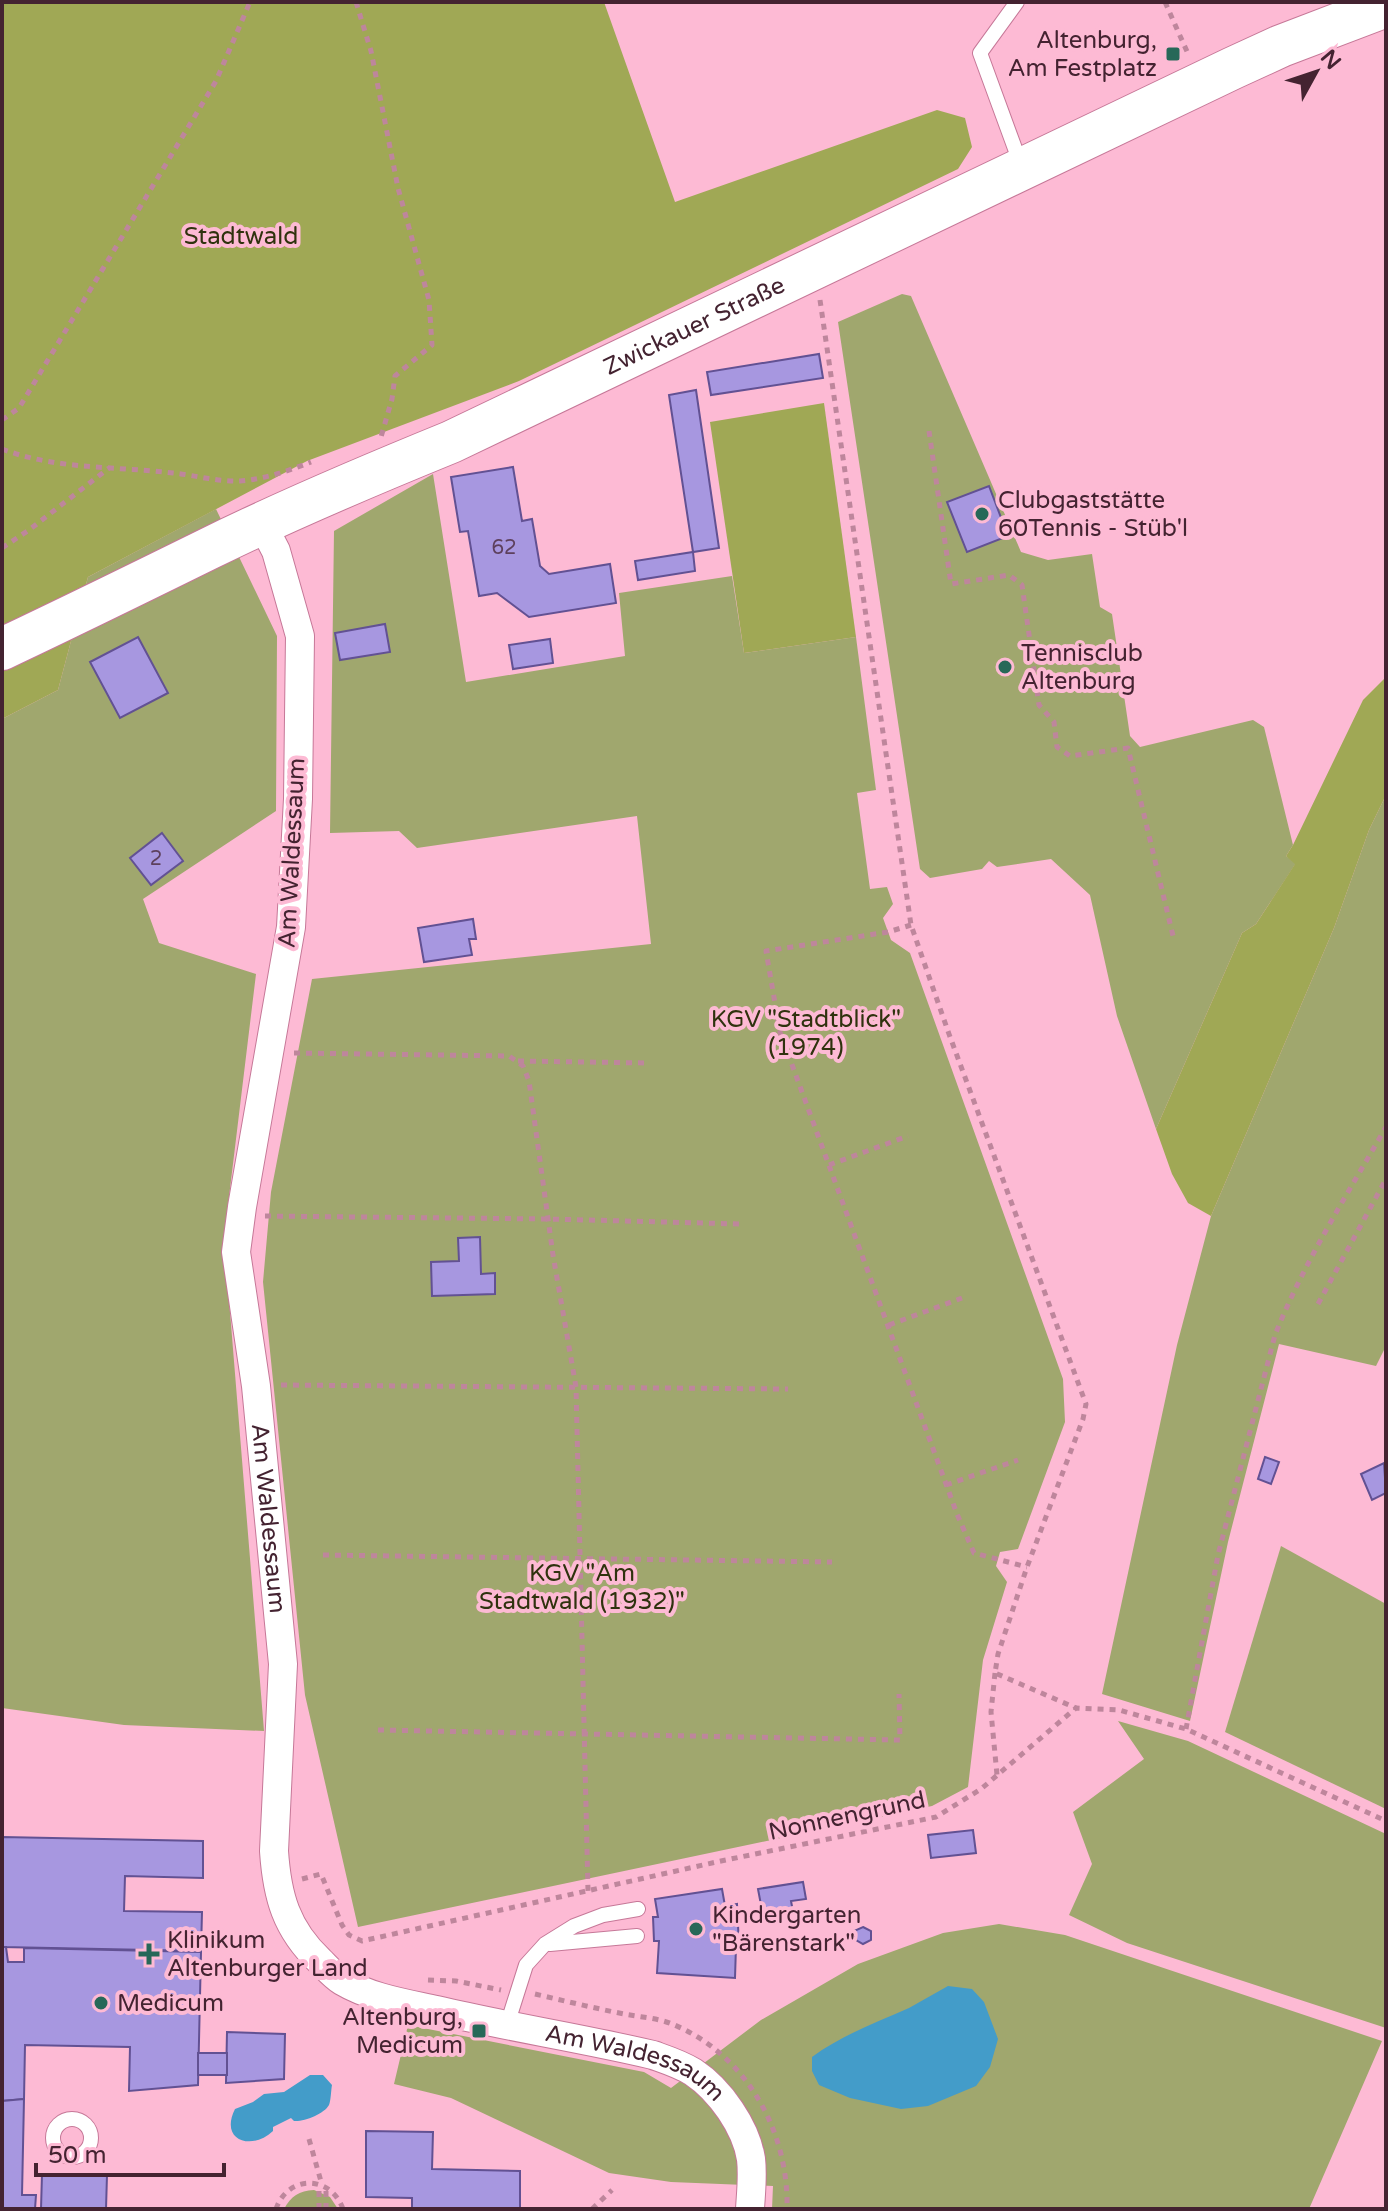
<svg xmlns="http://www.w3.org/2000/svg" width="1388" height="2211" font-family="'Varela Round',sans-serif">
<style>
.green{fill:#a0a76e;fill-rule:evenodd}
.forest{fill:#a0a855}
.water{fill:#439cc9}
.building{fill:#a797e0;stroke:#625193;stroke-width:2}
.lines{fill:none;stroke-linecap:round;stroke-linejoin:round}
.lane-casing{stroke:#c67898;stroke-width:16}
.street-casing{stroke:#c67898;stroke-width:30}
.secondary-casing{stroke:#c67898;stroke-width:44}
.path{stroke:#be869c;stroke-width:5;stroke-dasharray:6 6;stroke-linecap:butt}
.lane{stroke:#fff;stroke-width:14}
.street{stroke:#fff;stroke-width:28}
.secondary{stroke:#fff;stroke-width:42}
.poi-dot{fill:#276858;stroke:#fdbad4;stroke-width:3}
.labels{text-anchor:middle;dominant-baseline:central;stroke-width:8;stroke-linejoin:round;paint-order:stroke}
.number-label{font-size:20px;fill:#5d405d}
.poi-label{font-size:24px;fill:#442331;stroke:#fdbad4;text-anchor:start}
.park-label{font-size:24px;fill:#2f320e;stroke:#fdbad4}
.street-label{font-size:24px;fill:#442331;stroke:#fdbad4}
</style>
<rect width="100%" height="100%" fill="#fdbad4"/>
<g class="green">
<path d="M 902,294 L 911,296 L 1021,552 L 1048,560 L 1092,554 L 1100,607 L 1112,614 L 1130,736 L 1140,747 L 1253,720 L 1264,727 L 1293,845 L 1286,856 L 1296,863 L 1256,924 L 1242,933 L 1156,1129 L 1117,1016 L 1090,895 L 1051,859 L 997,867 L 989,861 L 982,869 L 930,878 L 920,869 L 838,322 Z"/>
<path d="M 433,474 L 466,682 L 625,656 L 619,593 L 732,576 L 744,653 L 856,637 L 876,790 L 857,793 L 870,889 L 887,887 L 893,904 L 883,918 L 891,940 L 910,953 L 1063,1379 L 1065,1422 L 1018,1549 L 1000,1552 L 996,1566 L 1007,1582 L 983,1660 L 968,1787 L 932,1806 L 904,1812 L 358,1927 L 305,1695 L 263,1282 L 271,1192 L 312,979 L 651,944 L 637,816 L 417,848 L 399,831 L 330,833 L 334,531 Z"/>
<path d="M 216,509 L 277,636 L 276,811 L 143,899 L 159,943 L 256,974 L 224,1238 L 264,1731 L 124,1725 L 2,1708 L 2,719 L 58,690 L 88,577 ZM 138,637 L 168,692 L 168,693 L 91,662 Z"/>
<path d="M 1386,795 L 1386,1346 L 1376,1366 L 1279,1344 L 1228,1542 L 1190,1721 L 1102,1694 L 1177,1345 L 1211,1216 L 1334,928 L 1369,830 Z"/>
<path d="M 1281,1546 L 1386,1604 L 1386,1809 L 1225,1732 Z"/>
<path d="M 1118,1721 L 1188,1741 L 1386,1834 L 1386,2028 L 1127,1943 L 1069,1915 L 1092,1864 L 1073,1812 L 1144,1759 Z"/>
<path d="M 999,1924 L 1065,1935 L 1382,2041 L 1309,2209 L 772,2209 L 773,2186 L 671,2182 L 609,2173 L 451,2098 L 394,2084 L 408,2025 L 644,2072 L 671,2088 L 761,2020 L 858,1964 L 943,1933 Z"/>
<path d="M 314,2190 L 330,2197 L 338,2209 L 284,2209 C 291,2196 299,2191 314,2190 Z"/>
</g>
<g class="forest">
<path d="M 2,2 L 604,2 L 675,202 L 937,110 L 965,118 L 972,147 L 958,169 L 519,381 L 307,461 L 88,577 L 58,690 L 2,719 Z"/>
<path d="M 824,403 L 856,637 L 744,653 L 710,422 Z"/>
<path d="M 1386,677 L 1386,795 L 1369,830 L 1334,928 L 1211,1216 L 1188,1203 L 1172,1174 L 1156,1129 L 1242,933 L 1256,924 L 1295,864 L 1286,856 L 1293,845 L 1363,700 Z"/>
</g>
<g class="water">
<path d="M 948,1986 L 972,1989 L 984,2002 L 998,2039 L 990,2067 L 976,2086 L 928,2106 L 901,2109 L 850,2098 L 819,2085 L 812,2071 L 812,2057 C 842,2035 875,2023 909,2008 C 922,2001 935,1993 948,1986 Z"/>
<path d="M 310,2075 L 323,2075 L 332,2085 C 331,2090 331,2100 329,2105 C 324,2114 304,2122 294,2121 L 291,2118 L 273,2127 L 273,2131 C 252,2151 219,2141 235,2109 L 253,2102 L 264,2094 L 284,2092 Z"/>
</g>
<g class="building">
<path d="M 819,354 L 823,378 L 711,395 L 707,372 Z"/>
<path d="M 696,390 L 719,548 L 693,552 L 669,395 Z"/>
<path d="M 513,467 L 522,521 L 532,519 L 540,566 L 549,574 L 610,564 L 616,603 L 529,617 L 497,593 L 479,596 L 468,531 L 460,532 L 451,477 Z"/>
<path d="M 989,486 L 1008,536 L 967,552 L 947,502 Z"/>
<path d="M 693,552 L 695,571 L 638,580 L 635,561 Z"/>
<path d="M 385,624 L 390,652 L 340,660 L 335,633 Z"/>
<path d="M 138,637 L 168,693 L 120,718 L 90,662 Z"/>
<path d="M 550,639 L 553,663 L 513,669 L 509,645 Z"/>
<path d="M 162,833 L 183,861 L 151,885 L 130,858 Z"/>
<path d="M 473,919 L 476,939 L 469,939 L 472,955 L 424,962 L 418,928 Z"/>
<path d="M 480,1237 L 481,1274 L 495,1273 L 495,1294 L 432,1296 L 431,1262 L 459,1261 L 458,1238 Z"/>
<path d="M 1265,1457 L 1279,1462 L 1271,1484 L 1258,1479 Z"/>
<path d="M 1384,1463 L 1386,1493 L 1372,1500 L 1361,1474 Z"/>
<path d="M 973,1830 L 976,1853 L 931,1858 L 928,1835 Z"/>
<path d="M 2,1837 L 203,1841 L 203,1878 L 125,1876 L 124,1911 L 202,1912 L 201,1951 L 2,1947 Z"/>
<path d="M 803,1882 L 806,1899 L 791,1901 L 794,1917 L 764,1921 L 758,1889 Z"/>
<path d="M 722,1889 L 725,1906 L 737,1904 L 739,1946 L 736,1946 L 735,1978 L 657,1973 L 659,1941 L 654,1941 L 653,1917 L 658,1917 L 655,1899 Z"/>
<path d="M 863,1927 L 871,1931 L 871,1940 L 863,1944 L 856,1940 L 854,1931 Z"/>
<path d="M 2,1947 L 6,1947 L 8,1962 L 24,1962 L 24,1948 L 201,1952 L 198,2085 L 129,2091 L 130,2047 L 25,2045 L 24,2099 L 2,2101 Z"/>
<path d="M 227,2032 L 285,2034 L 284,2079 L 226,2083 Z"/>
<rect x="198" y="2053" width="29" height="22"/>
<path d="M 24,2099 L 22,2195 L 36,2195 L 35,2209 L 2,2209 L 2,2101 Z"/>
<path d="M 366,2131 L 433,2132 L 432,2169 L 520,2171 L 520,2209 L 412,2209 L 412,2198 L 366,2197 Z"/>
<path d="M 42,2174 L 107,2175 L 106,2209 L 41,2209 Z"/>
</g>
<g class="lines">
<g class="lane-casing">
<g id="lane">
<path d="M 1017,2 L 980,53 L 1021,165"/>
<path d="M 550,1944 L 637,1936"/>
<path d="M 507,2025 L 526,1965 L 545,1944 L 574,1926 L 603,1915 L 638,1909"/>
<circle cx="72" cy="2138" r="19"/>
</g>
</g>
<g class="street-casing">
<g id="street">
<path id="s1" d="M 262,524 L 276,551 L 300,636 L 298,799 L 291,927 L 242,1207 L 236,1252 L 256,1386 L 283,1664 L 274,1851 C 277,1896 286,1929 320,1961 C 327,1968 334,1976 342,1981 C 371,1998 404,2003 436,2010 C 508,2027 581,2038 653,2055 C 667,2060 680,2064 693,2072 C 720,2090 746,2127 751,2159 C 753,2176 751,2192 750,2209"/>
</g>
</g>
<g class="secondary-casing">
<g id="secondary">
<path id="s2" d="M 2,649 C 72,616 141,582 210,548 C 289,509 370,475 451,442 L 1233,68 L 1281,46 L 1386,6"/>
</g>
</g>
<g class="path">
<path d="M 356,2 L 371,51 L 398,188 L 429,300 L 432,345 L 395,376 L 392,399 L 381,437"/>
<path d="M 1165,2 L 1189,56"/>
<path d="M 820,300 L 911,925 L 949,1034 L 1086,1404 L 1083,1419 L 1027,1567 L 998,1654 L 995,1673 L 1076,1708"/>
<path d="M 2,420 L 19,408 L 216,81 L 250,2"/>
<path d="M 929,431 L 951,584 L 1009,575 L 1022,585 L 1039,705 L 1054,722 L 1057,747 L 1070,756 L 1128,748 L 1174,940"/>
<path d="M 2,449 C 57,470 115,466 173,473 C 194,475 218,482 240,481 C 265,479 288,471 311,462"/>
<path d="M 2,548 L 29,530 L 109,468"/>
<path d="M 911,925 L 888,932 L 766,951 L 780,1032 L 957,1514 L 974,1553 L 1027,1567"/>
<path d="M 294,1053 L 509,1056 L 523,1066 L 529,1081 L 553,1255 L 576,1387 L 588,1891"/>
<path d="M 518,1061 L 649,1063"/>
<path d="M 829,1165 L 908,1136"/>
<path d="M 265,1216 L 548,1219 L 741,1224"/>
<path d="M 1318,1304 L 1386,1179"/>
<path d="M 889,1325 L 962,1298"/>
<path d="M 281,1385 L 788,1389"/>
<path d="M 946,1485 L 1018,1460"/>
<path d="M 323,1555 L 832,1562"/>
<path d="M 995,1673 L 991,1712 L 997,1775"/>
<path d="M 1186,1729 L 1218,1555 L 1275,1335 C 1304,1262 1347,1195 1386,1127"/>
<path d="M 378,1730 L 900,1740 L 899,1694"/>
<path d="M 302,1879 L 321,1874 L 342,1925 L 349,1935 L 362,1941 L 721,1861 L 936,1817 L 981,1789 L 1076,1708 L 1119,1710 L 1186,1729 L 1386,1821"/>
<path d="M 428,1980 L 456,1981 L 501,1990"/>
<path d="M 535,1994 C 565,2001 594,2008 624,2014 C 640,2017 658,2018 672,2024 C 746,2054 789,2131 787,2209"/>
<path d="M 309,2139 L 322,2185"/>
<path d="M 276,2209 C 288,2174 331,2175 343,2209"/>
<path d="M 319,2209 L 319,2185"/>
<path d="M 326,2209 L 326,2188"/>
<path d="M 592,2209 L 612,2190"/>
</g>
<use href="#lane" class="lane"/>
<use href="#street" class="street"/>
<use href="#secondary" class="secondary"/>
</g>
<g class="poi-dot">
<rect x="1165" y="46" width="16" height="16" rx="4"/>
<circle cx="982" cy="514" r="8"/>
<circle cx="1005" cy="667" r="8"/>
<circle cx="696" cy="1929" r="8"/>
<path d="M145 1942h8v8h8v8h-8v8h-8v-8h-8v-8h8z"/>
<circle cx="101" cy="2003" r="8"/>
<rect x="471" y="2023" width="16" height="16" rx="4"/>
</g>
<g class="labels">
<g class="number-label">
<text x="504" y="548">62</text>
<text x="156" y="859">2</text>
</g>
<g class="poi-label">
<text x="1157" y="40" text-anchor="end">Altenburg,<tspan x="1157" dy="28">Am Festplatz</tspan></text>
<text x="998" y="500">Clubgaststätte<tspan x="998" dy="28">60Tennis - Stüb'l</tspan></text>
<text x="1021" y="653">Tennisclub<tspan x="1021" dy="28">Altenburg</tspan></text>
<text x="712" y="1915">Kindergarten<tspan x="712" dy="28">"Bärenstark"</tspan></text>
<text x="167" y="1940">Klinikum<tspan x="167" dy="28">Altenburger Land</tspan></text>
<text x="117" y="2003">Medicum</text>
<text x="463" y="2017" text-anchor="end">Altenburg,<tspan x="463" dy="28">Medicum</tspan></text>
</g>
<g class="park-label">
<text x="241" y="236">Stadtwald</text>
<text x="806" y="1019">KGV "Stadtblick"<tspan x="806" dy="28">(1974)</tspan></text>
<text x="582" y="1573">KGV "Am<tspan x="582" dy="28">Stadtwald (1932)"</tspan></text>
</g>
<g class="street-label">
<text stroke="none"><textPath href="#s2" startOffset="764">Zwickauer Straße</textPath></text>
<text transform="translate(292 853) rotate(-87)">Am Waldessaum</text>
<text stroke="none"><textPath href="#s1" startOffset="1008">Am Waldessaum</textPath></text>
<text transform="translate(847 1816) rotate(-12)">Nonnengrund</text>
<text stroke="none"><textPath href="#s1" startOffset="1800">Am Waldessaum</textPath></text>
</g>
</g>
<rect width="1388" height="2211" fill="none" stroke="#442331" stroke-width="8"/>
<g transform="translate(1316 72) rotate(50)" stroke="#fdbad4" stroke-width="6" paint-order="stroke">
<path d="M0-6L14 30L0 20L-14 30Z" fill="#442331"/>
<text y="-12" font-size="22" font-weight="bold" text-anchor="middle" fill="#442331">N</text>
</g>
<path d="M36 2163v12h188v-12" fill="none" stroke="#442331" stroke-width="4"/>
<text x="48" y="2163" font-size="24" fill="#442331" stroke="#fdbad4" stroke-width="6" paint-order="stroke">50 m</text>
</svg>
